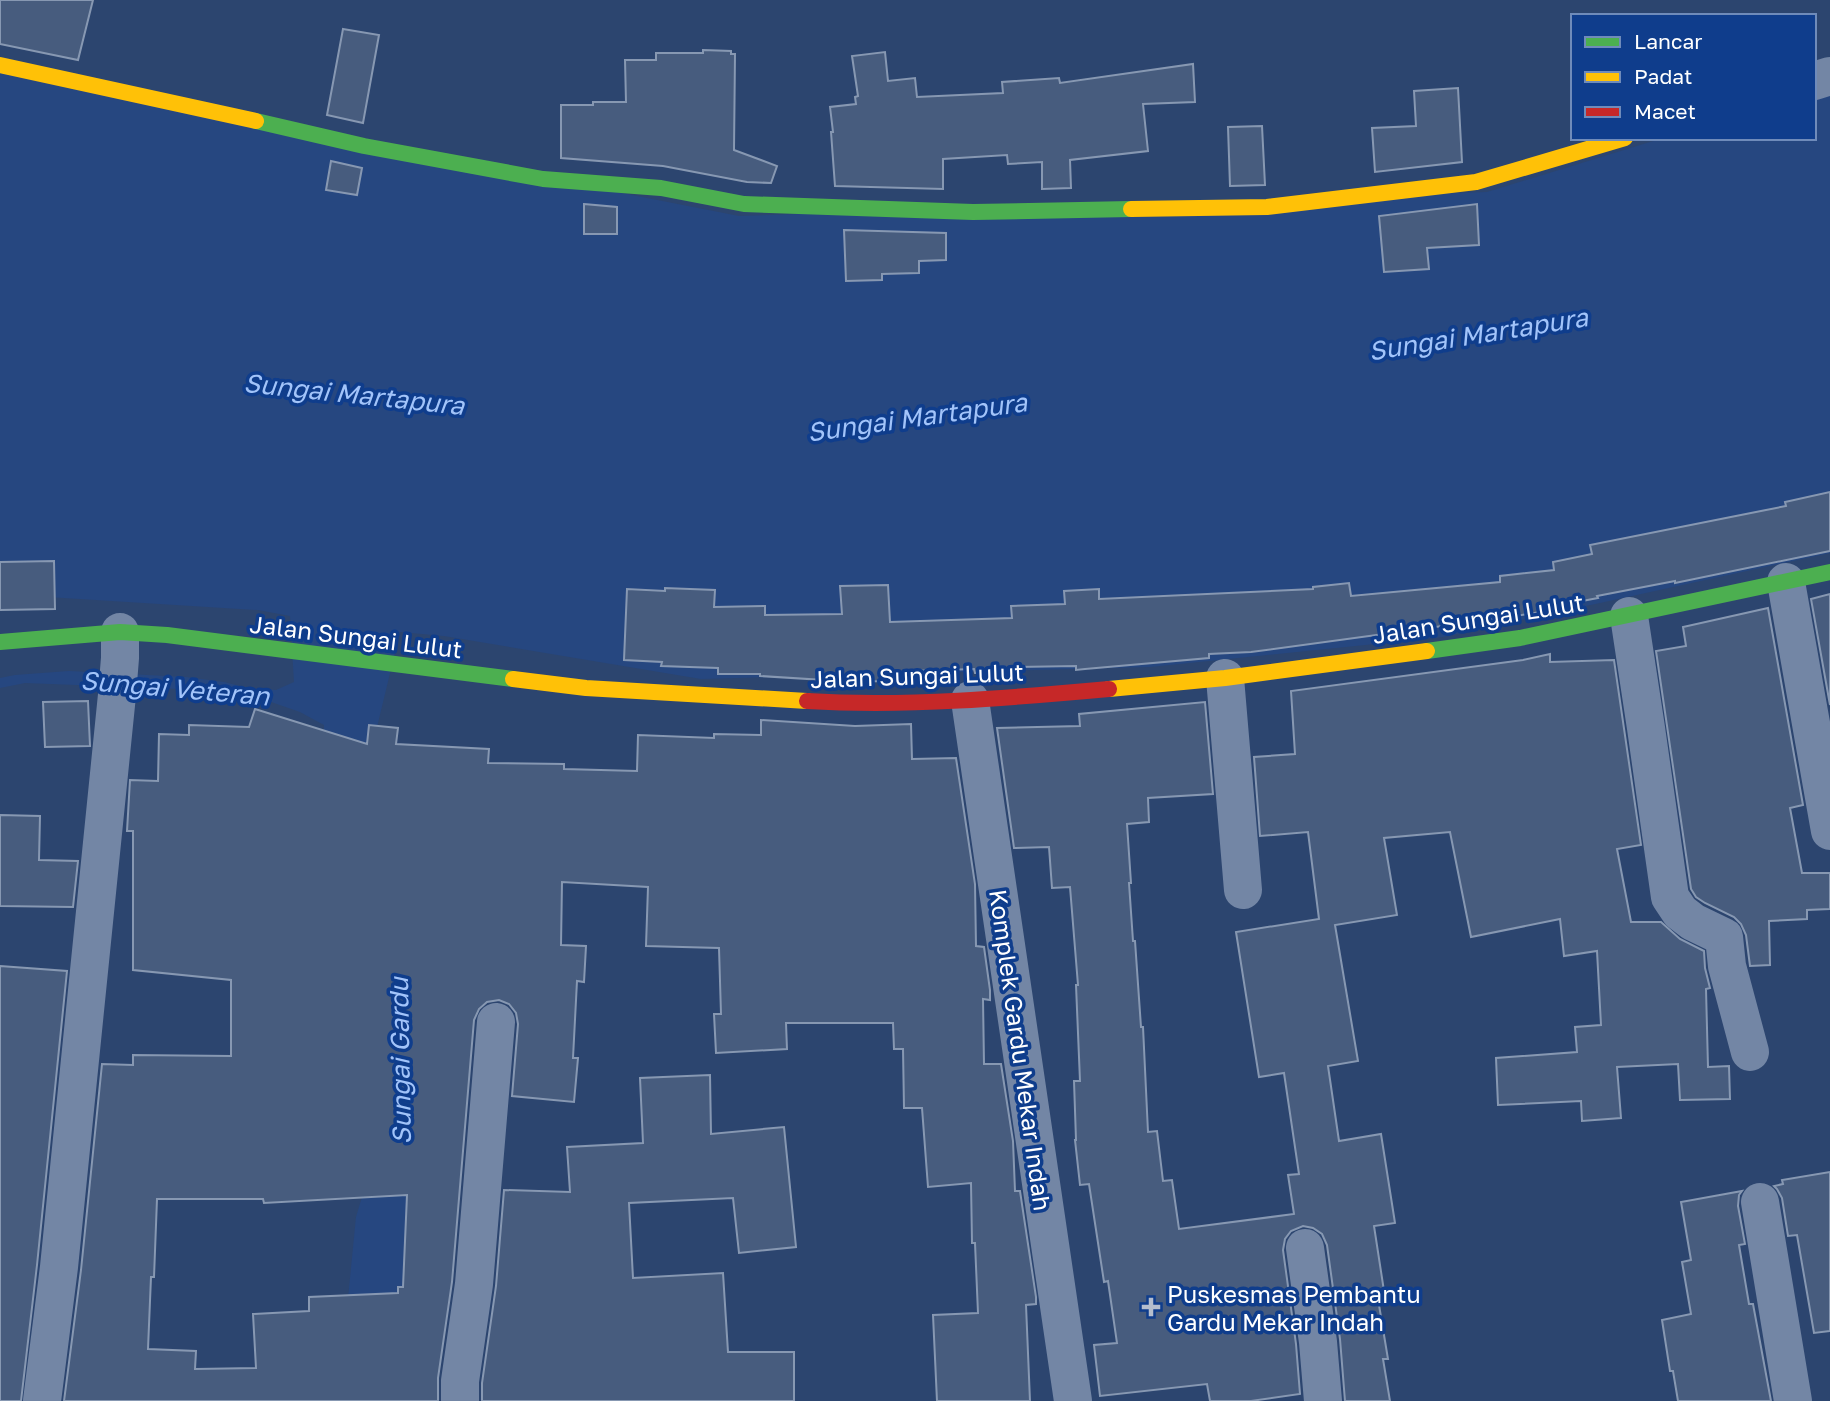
<svg xmlns="http://www.w3.org/2000/svg" width="1830" height="1401" font-family="'Golos Text',sans-serif">
<style>
.water{fill:#264780}
.building{fill:#475c7e;stroke:#8798b2;stroke-width:2;fill-rule:evenodd}
.lines{fill:none;stroke-linecap:round;stroke-linejoin:round}
.street{stroke:#7386a5;stroke-width:38}
.fast{stroke:#4caf50;stroke-width:16}
.slow{stroke:#ffc107;stroke-width:16}
.jam{stroke:#c62828;stroke-width:16}
.poi-dot{fill:#b5becd;stroke:#0f3d8c;stroke-width:2.5}
.labels{text-anchor:middle;dominant-baseline:central;stroke-width:7;stroke-linejoin:round;paint-order:stroke}
.street-label{font-size:24px;fill:#fff;stroke:#0f3d8c}
.poi-label{font-size:24px;fill:#fff;stroke:#0f3d8c;text-anchor:start}
.water-label{font-size:26px;font-style:italic;fill:#a2c4fa;stroke:#0f3d8c}
</style>
<rect width="100%" height="100%" fill="#2c456f"/>
<path class="water" d="M 0,71 L 739,216 L 1487,192 L 1663,138 L 1814,138 L 1814,91 L 1830,85 L 1830,553 L 1443,637 L 1150,667 L 701,679 L 444,636 L 400,632 L 377,727 L 413,919 L 404,1401 L 338,1401 L 356,1217 L 381,1134 L 323,842 L 324,725 L 300,712 L 254,696 L 249,702 L 181,689 L 25,683 L 0,688 L 0,678 L 15,675 L 69,671 L 186,677 L 224,682 L 248,688 L 276,690 L 294,682 L 290,616 L 258,610 L 0,594 Z"/>
<g class="building">
<path d="M 0,0 L 93,0 L 78,60 L 0,44 Z"/>
<path d="M 343,29 L 379,35 L 363,123 L 327,115 Z"/>
<path d="M 703,50 L 731,51 L 731,54 L 735,54 L 734,150 L 777,166 L 771,183 L 747,182 L 663,166 L 561,158 L 561,105 L 593,105 L 593,102 L 626,102 L 625,60 L 656,60 L 656,53 L 703,53 Z"/>
<path d="M 885,52 L 888,81 L 915,78 L 917,97 L 1003,93 L 1002,82 L 1059,78 L 1060,83 L 1193,64 L 1195,102 L 1143,104 L 1148,151 L 1070,160 L 1071,188 L 1042,189 L 1042,162 L 1008,164 L 1007,155 L 943,159 L 943,189 L 835,186 L 831,132 L 833,132 L 830,107 L 856,104 L 855,97 L 858,96 L 852,56 Z"/>
<path d="M 1458,88 L 1462,162 L 1375,172 L 1372,128 L 1416,126 L 1414,91 Z"/>
<path d="M 1262,126 L 1265,185 L 1230,186 L 1228,127 Z"/>
<path d="M 331,161 L 362,168 L 357,195 L 326,190 Z"/>
<path d="M 584,204 L 617,207 L 617,234 L 584,234 Z"/>
<path d="M 1477,204 L 1479,245 L 1427,248 L 1429,269 L 1384,272 L 1379,216 Z"/>
<path d="M 844,230 L 946,233 L 946,260 L 919,261 L 919,273 L 882,274 L 882,280 L 846,281 Z"/>
<path d="M 1830,492 L 1830,551 L 1675,583 L 1675,581 L 1597,596 L 1598,598 L 1545,608 L 1546,611 L 1516,616 L 1251,652 L 1209,654 L 1209,658 L 1085,669 L 1076,670 L 1076,666 L 1012,667 L 1013,672 L 975,673 L 974,669 L 911,671 L 911,680 L 856,682 L 760,676 L 760,674 L 718,674 L 718,668 L 661,666 L 662,662 L 624,660 L 627,589 L 665,591 L 665,588 L 715,590 L 714,607 L 765,606 L 765,615 L 842,614 L 840,586 L 888,585 L 890,622 L 1012,618 L 1011,606 L 1065,604 L 1064,591 L 1099,589 L 1099,599 L 1313,589 L 1313,587 L 1349,583 L 1351,596 L 1500,582 L 1500,576 L 1554,570 L 1553,562 L 1592,554 L 1590,545 L 1786,506 L 1785,502 Z"/>
<path d="M 54,561 L 55,609 L 0,610 L 0,562 Z"/>
<path d="M 1830,594 L 1830,705 L 1811,599 Z"/>
<path d="M 1768,608 L 1803,805 L 1790,808 L 1802,873 L 1830,873 L 1830,909 L 1807,910 L 1807,919 L 1769,921 L 1770,965 L 1750,966 L 1746,935 L 1741,924 L 1734,917 L 1705,903 L 1696,897 L 1691,889 L 1656,651 L 1686,646 L 1683,627 Z"/>
<path d="M 1550,654 L 1550,662 L 1614,660 L 1641,845 L 1617,849 L 1631,922 L 1661,922 L 1680,939 L 1704,951 L 1705,968 L 1710,988 L 1706,989 L 1708,1067 L 1729,1066 L 1730,1099 L 1680,1100 L 1678,1064 L 1617,1067 L 1621,1118 L 1582,1121 L 1581,1101 L 1498,1105 L 1496,1058 L 1577,1052 L 1575,1027 L 1601,1025 L 1597,951 L 1564,956 L 1560,919 L 1471,937 L 1450,832 L 1384,838 L 1397,915 L 1335,925 L 1358,1061 L 1328,1066 L 1339,1141 L 1381,1134 L 1395,1223 L 1374,1226 L 1386,1304 L 1379,1305 L 1388,1359 L 1383,1359 L 1390,1401 L 1345,1401 L 1340,1339 L 1327,1245 L 1322,1234 L 1313,1228 L 1303,1226 L 1291,1231 L 1285,1239 L 1283,1250 L 1296,1344 L 1300,1394 L 1251,1401 L 1210,1401 L 1207,1384 L 1100,1396 L 1094,1345 L 1117,1343 L 1108,1281 L 1104,1282 L 1089,1184 L 1080,1185 L 1075,1140 L 1076,1140 L 1074,1081 L 1080,1081 L 1076,985 L 1078,985 L 1070,887 L 1052,888 L 1049,847 L 1014,848 L 997,728 L 1080,726 L 1079,714 L 1205,702 L 1213,794 L 1148,798 L 1149,822 L 1127,824 L 1131,883 L 1129,883 L 1133,941 L 1135,941 L 1141,1027 L 1143,1027 L 1148,1132 L 1157,1131 L 1163,1181 L 1172,1180 L 1179,1229 L 1294,1214 L 1288,1175 L 1299,1174 L 1284,1073 L 1259,1077 L 1236,932 L 1319,919 L 1308,832 L 1260,836 L 1254,757 L 1295,754 L 1291,691 L 1523,660 Z"/>
<path d="M 88,701 L 90,746 L 45,747 L 43,702 Z"/>
<path d="M 255,709 L 367,744 L 369,725 L 398,728 L 396,744 L 489,749 L 488,763 L 564,764 L 564,769 L 637,771 L 638,735 L 714,738 L 714,734 L 761,735 L 761,720 L 855,726 L 911,724 L 912,759 L 956,758 L 975,884 L 976,946 L 984,947 L 990,990 L 990,1000 L 983,999 L 984,1064 L 1001,1064 L 1013,1141 L 1015,1191 L 1020,1191 L 1036,1297 L 1036,1304 L 1026,1305 L 1030,1401 L 937,1401 L 933,1315 L 978,1313 L 975,1243 L 972,1243 L 971,1183 L 928,1187 L 922,1108 L 904,1108 L 903,1049 L 894,1049 L 893,1023 L 786,1023 L 787,1049 L 716,1053 L 714,1014 L 721,1014 L 719,948 L 646,946 L 648,887 L 562,882 L 561,945 L 586,946 L 584,982 L 577,981 L 573,1058 L 578,1058 L 574,1102 L 512,1096 L 518,1024 L 516,1013 L 509,1004 L 499,1000 L 487,1002 L 479,1009 L 474,1020 L 452,1282 L 438,1378 L 438,1401 L 64,1401 L 81,1270 L 102,1064 L 133,1065 L 133,1055 L 231,1056 L 231,980 L 133,970 L 133,831 L 127,831 L 130,780 L 158,781 L 159,734 L 189,735 L 189,725 L 249,727 ZM 407,1195 L 403,1287 L 398,1287 L 398,1293 L 309,1297 L 309,1311 L 253,1314 L 256,1368 L 195,1369 L 196,1351 L 148,1349 L 151,1277 L 154,1277 L 157,1199 L 263,1199 L 264,1203 Z"/>
<path d="M 0,815 L 40,816 L 39,860 L 78,861 L 73,907 L 0,906 Z"/>
<path d="M 0,966 L 67,971 L 37,1265 L 21,1401 L 0,1401 Z"/>
<path d="M 710,1075 L 711,1134 L 784,1127 L 796,1247 L 739,1253 L 733,1198 L 629,1203 L 633,1278 L 723,1273 L 728,1352 L 794,1352 L 794,1401 L 482,1401 L 482,1383 L 496,1286 L 504,1190 L 570,1192 L 567,1147 L 643,1143 L 640,1078 Z"/>
<path d="M 1830,1172 L 1830,1331 L 1814,1333 L 1797,1235 L 1788,1236 L 1782,1198 L 1777,1189 L 1774,1186 L 1783,1184 L 1782,1180 Z"/>
<path d="M 1742,1191 L 1739,1195 L 1738,1206 L 1745,1244 L 1739,1245 L 1749,1304 L 1753,1304 L 1771,1401 L 1678,1401 L 1673,1371 L 1670,1371 L 1662,1320 L 1691,1314 L 1682,1262 L 1691,1260 L 1681,1202 Z"/>
</g>
<g class="lines">
<g class="street">
<path d="M 1814,81 L 1830,76"/>
<path d="M 1786,582 L 1830,831"/>
<path d="M 1629,616 L 1646,728 L 1670,897 L 1680,912 L 1693,922 L 1724,937 L 1727,966 L 1750,1052"/>
<path d="M 1225,678 L 1243,890"/>
<path d="M 970,700 L 1073,1401"/>
<path d="M 1760,1202 L 1793,1401"/>
<path d="M 1305,1248 L 1318,1342 L 1323,1401"/>
<path d="M 42,1401 L 59,1267 L 117,695 L 120,658 L 120,632"/>
<path d="M 460,1401 L 460,1381 L 474,1284 L 496,1022"/>
</g>
<g class="fast">
<path d="M 256,121 L 364,146 L 543,179 L 661,188 L 744,204 L 973,212 L 1131,209"/>
<path d="M 0,642 L 120,632 L 167,635 L 513,679"/>
<path d="M 1427,651 L 1520,638 L 1830,572"/>
</g>
<g class="slow">
<path d="M 0,65 L 256,121"/>
<path d="M 1131,209 L 1267,207 L 1476,182 L 1625,138"/>
<path d="M 513,679 L 586,688 L 807,701"/>
<path d="M 1109,689 L 1225,678 L 1427,651"/>
</g>
<path class="jam" d="M 807,701 C 908,707 1009,698 1109,689"/>
</g>
<path class="poi-dot" d="M1147.5 1296.5h7v7h7v7h-7v7h-7v-7h-7v-7h7z"/>
<g class="labels">
<g class="street-label">
<text transform="translate(1478 618) rotate(-9)">Jalan Sungai Lulut</text>
<text transform="translate(356 636) rotate(7)">Jalan Sungai Lulut</text>
<text transform="translate(917 675) rotate(-2)">Jalan Sungai Lulut</text>
<text transform="translate(1021 1050) rotate(82)">Komplek Gardu Mekar Indah</text>
</g>
<g class="poi-label">
<text x="1167" y="1293">Puskesmas Pembantu<tspan x="1167" dy="28">Gardu Mekar Indah</tspan></text>
</g>
<g class="water-label">
<text transform="translate(1478 334) rotate(-9)">Sungai Martapura</text>
<text transform="translate(354 394) rotate(6)">Sungai Martapura</text>
<text transform="translate(917 417) rotate(-8)">Sungai Martapura</text>
<text transform="translate(175 688) rotate(5)">Sungai Veteran</text>
<text transform="translate(400 1061) rotate(-91)">Sungai Gardu</text>
</g>
</g>
<rect x="1571" y="14" width="245" height="126" fill="#0f3d8c" stroke="#6f8bba" stroke-width="2"/>
<rect x="1585" y="37" width="35" height="10" fill="#4caf50" stroke="#6f8bba" stroke-width="2"/>
<text x="1634" y="49" font-size="21" fill="#ffffff">Lancar</text>
<rect x="1585" y="72" width="35" height="10" fill="#ffc107" stroke="#6f8bba" stroke-width="2"/>
<text x="1634" y="84" font-size="21" fill="#ffffff">Padat</text>
<rect x="1585" y="107" width="35" height="10" fill="#c62828" stroke="#6f8bba" stroke-width="2"/>
<text x="1634" y="119" font-size="21" fill="#ffffff">Macet</text>
</svg>
